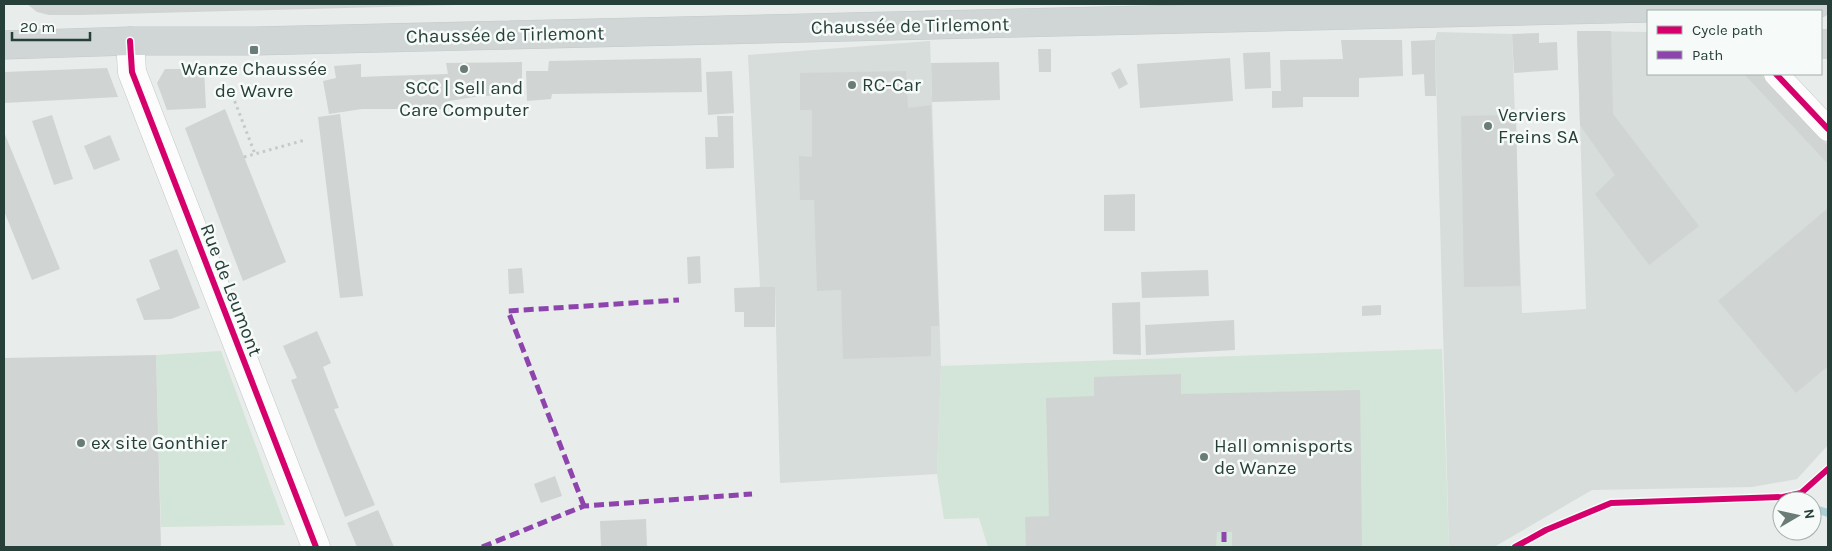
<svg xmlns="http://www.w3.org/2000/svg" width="1832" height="551" font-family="Karla,sans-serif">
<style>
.built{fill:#d6ddda}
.green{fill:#d3e4d8}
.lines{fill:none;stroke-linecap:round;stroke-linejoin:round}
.stream{stroke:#accfd6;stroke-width:8}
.building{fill:#d0d5d3}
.street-casing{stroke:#c5c9c7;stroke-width:25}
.secondary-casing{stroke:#c4c9c7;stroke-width:29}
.primary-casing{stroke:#c3cac9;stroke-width:29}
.path{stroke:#c3cbc9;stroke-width:3;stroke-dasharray:2.5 4;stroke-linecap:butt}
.street{stroke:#fcfcfc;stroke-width:24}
.secondary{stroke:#fcfcfc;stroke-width:28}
.primary{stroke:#d0d6d5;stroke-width:28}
.quiet{stroke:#8e44ad;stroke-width:5;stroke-dasharray:10 5;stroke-linecap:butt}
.cycleway-casing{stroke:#f6faf8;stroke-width:9}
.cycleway{stroke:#d6006c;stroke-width:6}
.poi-dot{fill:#6a7c77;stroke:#f6faf8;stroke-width:2}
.labels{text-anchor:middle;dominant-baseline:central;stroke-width:5;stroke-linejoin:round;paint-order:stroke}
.street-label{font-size:19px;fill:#263f39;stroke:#f6faf8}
.poi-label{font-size:19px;fill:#263f39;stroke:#f6faf8;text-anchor:start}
</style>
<rect width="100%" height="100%" fill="#e8ecea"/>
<g class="built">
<path d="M 1577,31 L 1648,32 L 1648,74 L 1767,74 L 1828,141 L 1828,445 L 1797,479 L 1752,487 L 1592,490 L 1494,547 L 1449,547 L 1435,40 L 1437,32 L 1512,34 L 1522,313 L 1586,309 Z"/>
<path d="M 930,41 L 941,366 L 937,474 L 780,483 L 775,288 L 760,287 L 748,55 Z"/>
</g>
<g class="green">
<path d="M 1442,349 L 1449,547 L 988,547 L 979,518 L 944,519 L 937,474 L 941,366 Z"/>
<path d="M 221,351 L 285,525 L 161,527 L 156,355 Z"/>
</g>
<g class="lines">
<path class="stream" d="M 1812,508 L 1828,513"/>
</g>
<g class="building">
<path d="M 27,4 L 457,4 L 457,5 L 82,15 L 49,15 L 37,12 Z"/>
<rect x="1821" y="29" width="7" height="30"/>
<path d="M 1577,31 L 1611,31 L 1613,114 L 1699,226 L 1649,265 L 1595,194 L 1615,175 L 1580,125 Z"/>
<path d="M 1539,33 L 1539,43 L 1557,42 L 1558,70 L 1514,73 L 1512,34 Z"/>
<path d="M 1341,40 L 1402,40 L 1403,76 L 1359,78 L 1359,97 L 1303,97 L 1303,107 L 1272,108 L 1272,91 L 1281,91 L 1280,60 L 1343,59 Z"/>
<path d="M 1435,40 L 1436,96 L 1425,96 L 1424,74 L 1412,75 L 1411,41 Z"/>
<path d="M 1038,49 L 1051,49 L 1051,72 L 1039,72 Z"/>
<path d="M 1270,52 L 1271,88 L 1245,89 L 1243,53 Z"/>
<path d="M 701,58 L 702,92 L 552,94 L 551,99 L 527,101 L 526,71 L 548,71 L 549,61 Z"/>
<path d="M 1230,58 L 1233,101 L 1140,108 L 1137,64 Z"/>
<path d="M 522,62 L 522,95 L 481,96 L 449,101 L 449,109 L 362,109 L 329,114 L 323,81 L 336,78 L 334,66 L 361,64 L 361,77 L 385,76 L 448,74 L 446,63 Z"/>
<path d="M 999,62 L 1000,100 L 932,102 L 931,63 Z"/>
<path d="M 107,68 L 118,97 L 4,103 L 4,72 Z"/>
<path d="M 1120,68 L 1128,84 L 1119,89 L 1111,73 Z"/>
<path d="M 165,69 L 204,69 L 206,108 L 167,110 L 157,83 Z"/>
<path d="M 732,71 L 734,113 L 708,115 L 706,72 Z"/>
<path d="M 906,71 L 908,108 L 931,105 L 939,326 L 931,326 L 931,356 L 843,359 L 841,290 L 817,291 L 814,200 L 800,200 L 799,156 L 812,157 L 812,110 L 800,110 L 800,73 Z"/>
<path d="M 1744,74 L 1760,74 L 1828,146 L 1828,164 Z"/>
<path d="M 225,109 L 286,262 L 243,281 L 185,128 Z"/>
<path d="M 340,114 L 363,296 L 340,298 L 318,117 Z"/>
<path d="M 52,115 L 73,179 L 54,185 L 32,121 Z"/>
<path d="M 1516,115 L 1520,286 L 1464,287 L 1461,116 Z"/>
<path d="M 717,116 L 733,116 L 734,168 L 706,169 L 705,137 L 718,137 Z"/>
<path d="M 4,132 L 60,269 L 32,280 L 4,211 Z"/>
<path d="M 110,135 L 120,160 L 94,170 L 84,146 Z"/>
<path d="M 1135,194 L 1135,231 L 1104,231 L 1104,195 Z"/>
<path d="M 1828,208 L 1828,366 L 1796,393 L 1718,301 Z"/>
<path d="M 177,249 L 200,308 L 171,319 L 144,320 L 136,299 L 160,289 L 149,260 Z"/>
<path d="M 700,256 L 701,283 L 688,284 L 687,257 Z"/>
<path d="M 522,268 L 524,293 L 509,294 L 508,269 Z"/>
<path d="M 1208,270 L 1209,296 L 1142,298 L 1141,272 Z"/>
<path d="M 760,287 L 775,287 L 775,327 L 744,327 L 744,312 L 735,312 L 734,288 Z"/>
<path d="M 1140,302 L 1141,355 L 1113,354 L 1112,303 Z"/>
<path d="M 1381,305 L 1381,315 L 1362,316 L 1362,306 Z"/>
<path d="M 1234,320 L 1235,350 L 1146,355 L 1145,325 Z"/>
<path d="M 317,331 L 331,363 L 323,367 L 339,408 L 334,409 L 375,505 L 345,517 L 291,380 L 297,378 L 283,346 Z"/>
<path d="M 156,355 L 161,547 L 4,547 L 4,358 Z"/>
<path d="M 1181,374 L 1181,394 L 1360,390 L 1362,547 L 1232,547 L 1232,532 L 1217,532 L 1216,547 L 1026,547 L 1025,517 L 1049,516 L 1046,398 L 1094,396 L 1094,377 Z"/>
<path d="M 555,476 L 562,496 L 541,503 L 534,484 Z"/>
<path d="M 378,510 L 394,547 L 357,547 L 347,523 Z"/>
<path d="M 646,519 L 647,547 L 601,547 L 600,521 Z"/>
</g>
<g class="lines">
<g class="street-casing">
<path id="street" d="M 1776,74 L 1828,129"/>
</g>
<g class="secondary-casing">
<path id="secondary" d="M 130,41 L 132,72 L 316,547"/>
</g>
<g class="primary-casing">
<path id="primary" d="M 4,45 L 130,41 L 255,41 L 1817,4"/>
</g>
<g class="path">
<path d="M 230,89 L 255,154"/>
<path d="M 244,157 L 305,140"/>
</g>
<use href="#street" class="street"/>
<use href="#secondary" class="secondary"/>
<use href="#primary" class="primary"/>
<g class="quiet">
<path d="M 584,506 L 508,311 L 679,300"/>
<path d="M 1224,532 L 1224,547"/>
<path d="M 482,547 L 584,506 L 752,494"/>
</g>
<g class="cycleway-casing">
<g id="cycleway">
<path d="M 130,41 L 132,72 L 316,547"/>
<path d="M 1776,74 L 1828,129"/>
<path d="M 1515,547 L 1546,530 L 1611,503 L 1783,497 L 1801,493 L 1828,469"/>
</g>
</g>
<use href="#cycleway" class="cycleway"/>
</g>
<g class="poi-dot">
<rect x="249" y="45" width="10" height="10" rx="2.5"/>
<circle cx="464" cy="69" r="5"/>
<circle cx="852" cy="85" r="5"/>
<circle cx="1488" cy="126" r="5"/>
<circle cx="81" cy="443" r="5"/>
<circle cx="1204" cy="457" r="5"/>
</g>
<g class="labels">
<g class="street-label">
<text transform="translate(910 26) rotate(-1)">Chaussée de Tirlemont</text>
<text transform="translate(505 35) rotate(-1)">Chaussée de Tirlemont</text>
<text transform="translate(231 290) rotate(69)">Rue de Leumont</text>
</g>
<g class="poi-label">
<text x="254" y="69" text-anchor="middle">Wanze Chaussée<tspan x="254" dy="22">de Wavre</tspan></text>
<text x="862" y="85">RC-Car</text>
<text x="464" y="88" text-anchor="middle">SCC | Sell and<tspan x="464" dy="22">Care Computer</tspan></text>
<text x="1498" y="115">Verviers<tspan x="1498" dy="22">Freins SA</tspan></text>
<text x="91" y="443">ex site Gonthier</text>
<text x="1214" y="446">Hall omnisports<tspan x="1214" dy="22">de Wanze</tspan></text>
</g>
</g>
<rect width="1832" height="551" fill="none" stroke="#263f39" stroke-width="10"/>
<rect x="1647" y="10" width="175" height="65" fill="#f6faf8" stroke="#a3afac"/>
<rect x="1657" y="26" width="25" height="8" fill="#d6006c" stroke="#a3afac"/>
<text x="1692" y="35" font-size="15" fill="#263f39">Cycle path</text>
<rect x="1657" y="51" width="25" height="8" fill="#8e44ad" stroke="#a3afac"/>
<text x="1692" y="60" font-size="15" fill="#263f39">Path</text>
<g transform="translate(1797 516) rotate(81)"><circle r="24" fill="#f6faf8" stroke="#a3afac"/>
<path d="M0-4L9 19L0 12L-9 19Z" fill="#6a7c77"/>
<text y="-8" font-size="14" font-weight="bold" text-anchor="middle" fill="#263f39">N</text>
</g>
<path d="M12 32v8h78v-8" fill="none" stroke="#263f39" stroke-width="2.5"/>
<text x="20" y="32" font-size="15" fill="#263f39" stroke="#f6faf8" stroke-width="4" paint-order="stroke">20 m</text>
</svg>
